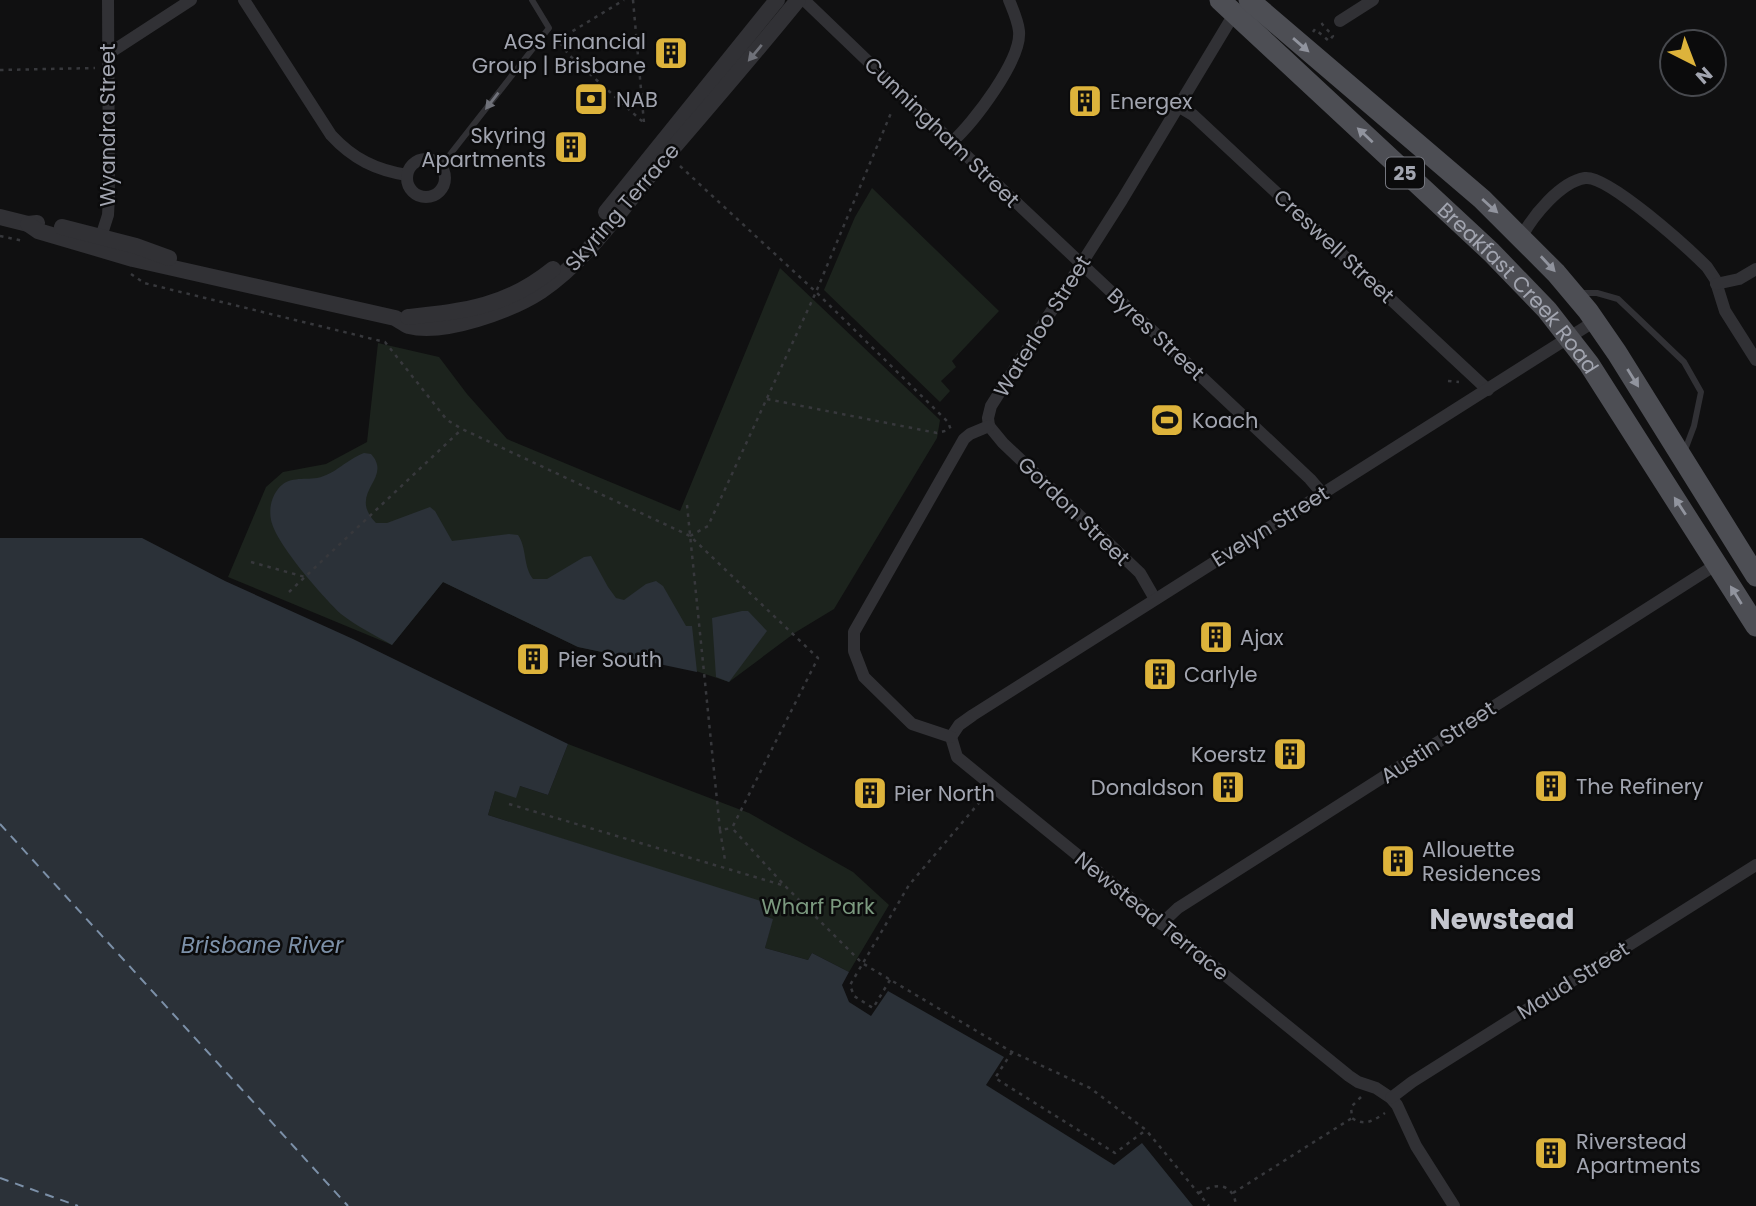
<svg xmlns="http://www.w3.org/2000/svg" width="1756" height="1206" font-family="Poppins,sans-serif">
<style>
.green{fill:#1c231d}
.water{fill:#2b3138}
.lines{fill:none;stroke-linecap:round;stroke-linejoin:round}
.ferry{stroke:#7c90a8;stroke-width:2;stroke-dasharray:9 7;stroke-linecap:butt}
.path{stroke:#37383c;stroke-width:2.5;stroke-dasharray:3.5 5;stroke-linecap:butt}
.service{stroke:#313135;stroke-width:6}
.minor{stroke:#313135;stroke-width:12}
.tertiary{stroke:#313135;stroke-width:16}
.primary{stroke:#4d4e54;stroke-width:21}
.oneway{fill:#91949e}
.oneway2{fill:#6f7179}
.labels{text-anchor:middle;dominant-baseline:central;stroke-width:5;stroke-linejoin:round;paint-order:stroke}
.shield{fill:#0b0b0c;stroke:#75777f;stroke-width:2}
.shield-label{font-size:19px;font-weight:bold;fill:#a2a5b0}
.poi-label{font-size:21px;fill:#a2a5b0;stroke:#0b0b0c;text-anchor:start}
.street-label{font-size:21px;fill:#a2a5b0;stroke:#0b0b0c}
.park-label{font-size:21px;fill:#7b997f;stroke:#0b0b0c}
.water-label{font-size:23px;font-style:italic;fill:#7c90a8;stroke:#0b0b0c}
.district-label{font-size:28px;font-weight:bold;fill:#c3c5cd;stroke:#0b0b0c}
</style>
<rect width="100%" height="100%" fill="#101011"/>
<g class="green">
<path d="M 872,188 L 999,311 L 952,361 L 956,367 L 941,381 L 950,391 L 940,402 L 824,290 L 855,217 Z"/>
<path d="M 780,268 L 940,420 L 937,438 L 834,609 L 796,632 L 729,682 L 696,671 L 578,647 L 443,582 L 392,645 L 228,577 L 266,487 L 283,472 L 326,464 L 367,442 L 378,343 L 439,357 L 467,394 L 507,439 L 680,511 Z"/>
<path d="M 568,744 L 749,813 L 853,872 L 889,905 L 849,972 L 812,953 L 808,960 L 765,948 L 772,920 L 763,917 L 767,904 L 488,815 L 495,791 L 520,786 L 548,795 Z"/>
</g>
<g class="water">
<path d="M 364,453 L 371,454 C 394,479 346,492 376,523 L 387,523 L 430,507 L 435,511 L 452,541 L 509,534 L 518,535 C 527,548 523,566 533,579 L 547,579 L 584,557 L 591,556 L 608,587 L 616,598 L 624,600 L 646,584 L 656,581 L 663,586 L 686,626 L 692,626 L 697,672 L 578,647 L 443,582 L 392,645 C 375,635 356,626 341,614 C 323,597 276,544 271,520 C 269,509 271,498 278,489 C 288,476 303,480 317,478 C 336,474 347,459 364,453 Z"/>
<path d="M 0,538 L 142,538 L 225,581 L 353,639 L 568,744 L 548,795 L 520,786 L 516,798 L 495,791 L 488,815 L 767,903 L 764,916 L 773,919 L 765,948 L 808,960 L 812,953 L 849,972 L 842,985 L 849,1002 L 871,1016 L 888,991 L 1004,1057 L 986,1085 L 1114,1165 L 1142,1143 L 1193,1206 L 0,1206 Z"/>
<path d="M 742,611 L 748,611 L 767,631 L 729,682 L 716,677 L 712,618 Z"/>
</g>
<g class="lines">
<g class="ferry">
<path d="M 0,824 L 348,1206"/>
<path d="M 0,1178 L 78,1206"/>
</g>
<g class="path">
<path d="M 633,0 L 644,123"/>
<path d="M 1313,32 L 1315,29 L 1329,41 L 1333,36 L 1322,24 L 1325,22"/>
<path d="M 555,36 L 569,55 L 644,123"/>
<path d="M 558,40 L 624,0"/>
<path d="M 0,70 L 95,68"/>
<path d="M 680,166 L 816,292 L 948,422 L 951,430"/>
<path d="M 0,236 L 24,241"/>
<path d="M 131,274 L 144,283 L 385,342 L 447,420 L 462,429 L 690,536 L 818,658 L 732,828 L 785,886 L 862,963 L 1012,1052 L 1090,1088 L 1146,1130 L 1209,1206"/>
<path d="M 1448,381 L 1459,382"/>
<path d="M 767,399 L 937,433 L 949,430"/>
<path d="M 687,505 L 720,830 L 732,828"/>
<path d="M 690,536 L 708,526 L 816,292 L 891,113"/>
<path d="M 251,562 L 305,577"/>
<path d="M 289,592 L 462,429"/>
<path d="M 509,804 L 782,885"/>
<path d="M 720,830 L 725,860"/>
<path d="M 890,980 L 873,1008 L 854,996 L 850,985 L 909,885 L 984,797"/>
<path d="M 1012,1052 L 995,1078 L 1115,1153 L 1146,1130"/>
<path d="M 1361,1097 L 1351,1107 L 1352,1118 C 1365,1127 1374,1120 1385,1113"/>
<path d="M 1199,1193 C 1215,1182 1234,1183 1236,1206"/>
<path d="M 1233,1193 L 1352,1118"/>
</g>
<g class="service">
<path d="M 441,166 L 549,28 L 532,0"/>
<path d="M 1579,293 L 1597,293 L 1618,299 L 1684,362 L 1701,392 L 1694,426 L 1685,450"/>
</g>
<g class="minor">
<path d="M 244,0 L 331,135 C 353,159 376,170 407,175"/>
<path d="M 804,0 L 952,142 L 1310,479 L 1322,493"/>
<path d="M 1340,21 L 1373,0"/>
<path d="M 108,54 L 191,0"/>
<path d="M 1178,106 L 1193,115 L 1488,390"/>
<path d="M 952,142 C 973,123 1022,60 1019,31 C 1018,21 1013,10 1009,0"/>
<circle cx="426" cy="178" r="19"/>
<path d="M 1522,236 C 1533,216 1560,182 1585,178 C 1608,175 1688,248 1707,267 L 1715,279 L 1725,311 L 1756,360"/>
<path d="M 99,243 L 108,215 L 109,196 L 108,0"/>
<path d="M 1716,284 L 1739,279 L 1756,269"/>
<path d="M 989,426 L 988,418 L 991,406 L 1122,200 L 1234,14"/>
<path d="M 989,426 L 1003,443 L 1140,573 L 1155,599"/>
<path d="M 951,737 L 959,725 L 973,715 L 1595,321"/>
<path d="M 951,737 L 957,757 L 1349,1076 L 1358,1082 L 1376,1088 L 1391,1098 L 1397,1105 L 1416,1146 L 1454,1206"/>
<path d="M 951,737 L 912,724 L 864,677 L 854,651 L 854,632 L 964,439 L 970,434 L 989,426"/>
<path d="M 1161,924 L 1178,908 L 1717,564"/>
<path d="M 1391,1098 L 1412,1082 L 1756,865"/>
</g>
<g class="tertiary">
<path d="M 606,212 L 777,0"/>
<path d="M 0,217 L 28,224 L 37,223"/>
<path d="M 28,224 L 38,231 L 133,259 L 395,318 C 399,320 404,324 409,326 C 444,335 512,310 541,291 C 584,262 617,215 650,175 C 700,117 750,59 798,0"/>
<path d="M 62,227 L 136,246 L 169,258"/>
<path d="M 408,317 C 465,311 506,307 553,269"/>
</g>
<g class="primary">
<path id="s1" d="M 1220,0 L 1491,252 L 1547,310 L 1589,364 L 1756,626"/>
<path d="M 1249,0 L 1482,199 L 1556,273 L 1588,311 L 1617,353 L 1756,576"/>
</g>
</g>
<defs><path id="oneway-solid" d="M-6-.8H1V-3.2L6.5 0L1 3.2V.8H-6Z" transform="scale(1.75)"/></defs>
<g class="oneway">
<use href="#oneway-solid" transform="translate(1301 45) rotate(41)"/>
<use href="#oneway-solid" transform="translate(1365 135) rotate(-137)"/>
<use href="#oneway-solid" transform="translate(1490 206) rotate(42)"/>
<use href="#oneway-solid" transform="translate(1548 264) rotate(47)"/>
<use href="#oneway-solid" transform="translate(1633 378) rotate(58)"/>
<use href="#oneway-solid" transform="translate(1680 506) rotate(-123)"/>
<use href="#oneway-solid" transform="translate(1736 595) rotate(-122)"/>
</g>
<g class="oneway2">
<use href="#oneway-solid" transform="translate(755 53) rotate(130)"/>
<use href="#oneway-solid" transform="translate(492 101) rotate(128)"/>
</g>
<defs>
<g id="building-square" transform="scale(1.75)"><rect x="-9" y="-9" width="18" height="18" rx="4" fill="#ddb33b" stroke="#0b0b0c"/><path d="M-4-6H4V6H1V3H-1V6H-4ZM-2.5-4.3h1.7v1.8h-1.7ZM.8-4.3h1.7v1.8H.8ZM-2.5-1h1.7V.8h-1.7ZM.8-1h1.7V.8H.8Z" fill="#111"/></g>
<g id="bank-square" transform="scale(1.75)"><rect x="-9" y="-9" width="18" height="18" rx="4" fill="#ddb33b" stroke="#0b0b0c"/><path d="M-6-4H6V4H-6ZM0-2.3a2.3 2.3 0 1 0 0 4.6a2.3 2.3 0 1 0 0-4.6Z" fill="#111"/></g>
<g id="stadium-square" transform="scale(1.75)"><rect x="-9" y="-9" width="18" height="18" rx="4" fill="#ddb33b" stroke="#0b0b0c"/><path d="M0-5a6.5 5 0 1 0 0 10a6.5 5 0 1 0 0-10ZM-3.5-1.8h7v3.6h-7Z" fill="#111"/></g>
</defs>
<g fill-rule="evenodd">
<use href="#building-square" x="671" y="53"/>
<use href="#bank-square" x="591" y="99"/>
<use href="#building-square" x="1085" y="101"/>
<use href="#building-square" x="571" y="147"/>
<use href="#stadium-square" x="1167" y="420"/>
<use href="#building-square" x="1216" y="637"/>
<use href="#building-square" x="533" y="659"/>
<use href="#building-square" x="1160" y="674"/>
<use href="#building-square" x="1290" y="754"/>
<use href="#building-square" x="1551" y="786"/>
<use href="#building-square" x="1228" y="787"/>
<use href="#building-square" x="870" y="793"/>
<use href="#building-square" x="1398" y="861"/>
<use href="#building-square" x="1551" y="1153"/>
</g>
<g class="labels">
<rect class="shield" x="1386" y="157.5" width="38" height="31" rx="5"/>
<g class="shield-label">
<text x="1405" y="173">25</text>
</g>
<g class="poi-label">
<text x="646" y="41" text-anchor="end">AGS Financial<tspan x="646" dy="24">Group | Brisbane</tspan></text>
<text x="616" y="99">NAB</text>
<text x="1110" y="101">Energex</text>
<text x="546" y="135" text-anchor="end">Skyring<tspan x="546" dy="24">Apartments</tspan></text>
<text x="1192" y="420">Koach</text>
<text x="1240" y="637">Ajax</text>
<text x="558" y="659">Pier South</text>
<text x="1184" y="674">Carlyle</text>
<text x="1266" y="754" text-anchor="end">Koerstz</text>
<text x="1576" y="786">The Refinery</text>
<text x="1204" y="787" text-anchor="end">Donaldson</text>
<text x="894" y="793">Pier North</text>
<text x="1422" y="849">Allouette<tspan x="1422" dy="24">Residences</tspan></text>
<text x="1576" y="1141">Riverstead<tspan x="1576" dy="24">Apartments</tspan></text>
</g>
<g class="street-label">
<text transform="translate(107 125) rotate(-90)">Wyandra Street</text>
<text transform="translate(942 132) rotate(44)">Cunningham Street</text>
<text transform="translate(622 207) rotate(-49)">Skyring Terrace</text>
<text transform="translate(1334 246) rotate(43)">Creswell Street</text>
<text stroke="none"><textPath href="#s1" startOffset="415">Breakfast Creek Road</textPath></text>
<text transform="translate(1042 326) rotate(-58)">Waterloo Street</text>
<text transform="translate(1156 334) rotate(43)">Byres Street</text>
<text transform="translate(1074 511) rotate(44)">Gordon Street</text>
<text transform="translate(1270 526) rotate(-32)">Evelyn Street</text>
<text transform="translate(1438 742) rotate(-33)">Austin Street</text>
<text transform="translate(1152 916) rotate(39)">Newstead Terrace</text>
<text transform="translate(1573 980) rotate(-32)">Maud Street</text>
</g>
<g class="park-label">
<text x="818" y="906">Wharf Park</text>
</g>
<g class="water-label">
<text x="262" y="945">Brisbane River</text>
</g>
<g class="district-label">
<text x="1502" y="919">Newstead</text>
</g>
</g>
<g transform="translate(1693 63) rotate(138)"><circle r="33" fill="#0b0b0c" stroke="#47494e" stroke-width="2"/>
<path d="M0-5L12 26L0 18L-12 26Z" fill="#ddb33b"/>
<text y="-10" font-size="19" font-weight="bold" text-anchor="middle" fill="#a2a5b0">N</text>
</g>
</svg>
